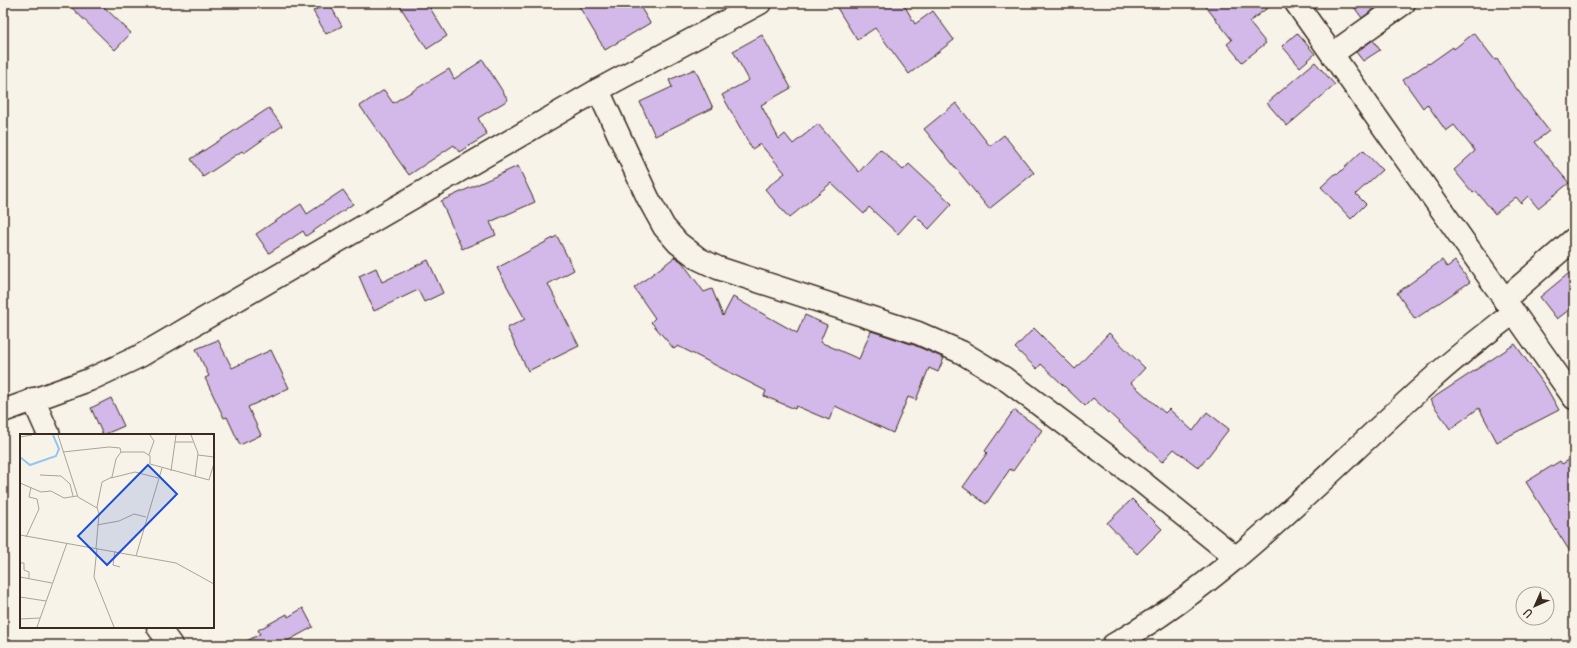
<svg xmlns="http://www.w3.org/2000/svg" width="1577" height="648" font-family="Delius,sans-serif">
<style>
.building{fill:#d2b9e9;stroke:#3b2a1e}
.lines{fill:none;stroke-linecap:round;stroke-linejoin:round}
.street-casing{stroke:#3b2a1e;stroke-width:25}
.secondary-casing{stroke:#3b2a1e;stroke-width:25}
.street{stroke:#f7f3e8;stroke-width:22}
.secondary{stroke:#f7f3e8;stroke-width:22}
.inset-river{fill:none;stroke:#93c7f0;stroke-width:2}
.inset-road{fill:none;stroke:#aca397;stroke-width:1}
.view{fill:#1d4ed8;fill-opacity:0.15;stroke:#1d4ed8;stroke-width:2}
.inset-edge{fill:none;stroke:#3b2a1e;stroke-width:2}
</style>
<rect width="100%" height="100%" fill="#f7f3e8"/>
<filter id="ink" filterUnits="userSpaceOnUse"><feTurbulence type="fractalNoise" baseFrequency=".025" numOctaves="2"/><feDisplacementMap in="SourceGraphic" scale="8" xChannelSelector="R" yChannelSelector="G"/><feConvolveMatrix kernelMatrix="1 2 1 2 8 2 1 2 1" color-interpolation-filters="sRGB"/></filter>
<g filter="url(#ink)">
<g class="building">
<path d="M 67,3 L 100,3 L 131,33 L 115,50 Z"/>
<path d="M 329,3 L 342,26 L 326,34 L 313,11 Z"/>
<path d="M 398,3 L 427,3 L 447,36 L 427,49 Z"/>
<path d="M 577,3 L 638,3 L 650,23 L 605,50 Z"/>
<path d="M 834,3 L 903,3 L 915,24 L 933,11 L 954,40 L 909,74 L 875,28 L 857,40 Z"/>
<path d="M 1203,3 L 1274,3 L 1249,22 L 1266,43 L 1242,62 L 1227,44 L 1232,40 Z"/>
<path d="M 1351,3 L 1382,3 L 1362,18 Z"/>
<path d="M 1297,33 L 1315,54 L 1300,67 L 1282,46 Z"/>
<path d="M 1474,33 L 1495,60 L 1497,59 L 1510,80 L 1549,131 L 1535,142 L 1569,183 L 1538,208 L 1528,196 L 1521,203 L 1516,197 L 1495,214 L 1476,191 L 1473,193 L 1454,170 L 1475,151 L 1454,125 L 1446,131 L 1427,104 L 1423,108 L 1403,80 L 1428,63 L 1429,64 L 1453,47 L 1454,49 Z"/>
<path d="M 762,35 L 791,88 L 761,105 L 779,139 L 785,134 L 793,144 L 818,124 L 859,172 L 880,149 L 903,170 L 909,164 L 952,204 L 929,229 L 915,215 L 898,234 L 869,207 L 864,214 L 831,183 L 789,218 L 765,189 L 785,173 L 760,144 L 752,149 L 722,95 L 749,80 L 733,51 Z"/>
<path d="M 1373,40 L 1380,50 L 1363,61 L 1356,52 Z"/>
<path d="M 483,60 L 508,100 L 478,118 L 487,135 L 459,152 L 454,145 L 409,175 L 360,106 L 384,90 L 393,103 L 449,69 L 454,79 Z"/>
<path d="M 1315,62 L 1335,85 L 1287,126 L 1267,103 Z"/>
<path d="M 695,69 L 713,108 L 655,136 L 640,102 L 672,87 L 669,80 Z"/>
<path d="M 956,103 L 990,146 L 1004,135 L 1034,173 L 989,209 L 924,129 Z"/>
<path d="M 269,108 L 282,126 L 244,153 L 242,151 L 203,177 L 191,159 Z"/>
<path d="M 1363,150 L 1382,170 L 1356,194 L 1366,204 L 1351,219 L 1321,187 L 1336,173 L 1338,174 Z"/>
<path d="M 518,166 L 535,202 L 490,222 L 496,235 L 462,249 L 441,201 Z"/>
<path d="M 343,190 L 353,204 L 306,236 L 303,231 L 269,253 L 256,234 L 301,204 L 307,214 Z"/>
<path d="M 557,236 L 574,270 L 548,284 L 579,346 L 528,371 L 507,328 L 525,319 L 497,268 Z"/>
<path d="M 675,257 L 682,262 L 704,292 L 712,289 L 723,316 L 733,297 L 797,333 L 805,315 L 827,325 L 820,342 L 859,359 L 871,331 L 914,345 L 944,358 L 938,372 L 929,368 L 916,400 L 908,397 L 893,433 L 835,406 L 829,420 L 796,406 L 795,409 L 764,396 L 766,391 L 678,346 L 674,349 L 651,322 L 655,318 L 634,288 Z"/>
<path d="M 428,260 L 443,293 L 424,302 L 418,290 L 374,311 L 359,276 L 376,268 L 382,282 Z"/>
<path d="M 1442,260 L 1447,267 L 1455,261 L 1470,282 L 1415,319 L 1397,293 Z"/>
<path d="M 1574,269 L 1574,306 L 1557,319 L 1540,297 Z"/>
<path d="M 1034,328 L 1075,369 L 1109,333 L 1145,368 L 1131,383 L 1165,413 L 1169,409 L 1193,431 L 1207,412 L 1229,429 L 1199,468 L 1174,449 L 1162,462 L 1093,398 L 1085,406 L 1041,364 L 1037,369 L 1015,348 Z"/>
<path d="M 218,340 L 232,368 L 271,350 L 289,388 L 248,407 L 261,435 L 240,445 L 227,417 L 224,418 L 205,378 L 209,376 L 196,349 Z"/>
<path d="M 1515,344 L 1546,387 L 1559,410 L 1497,442 L 1479,408 L 1450,429 L 1430,400 Z"/>
<path d="M 111,398 L 124,426 L 103,435 L 91,408 Z"/>
<path d="M 1014,410 L 1042,430 L 1013,471 L 1010,469 L 986,504 L 963,487 L 987,453 L 985,451 Z"/>
<path d="M 1574,457 L 1574,558 L 1526,482 L 1560,461 L 1562,464 Z"/>
<path d="M 1132,499 L 1162,529 L 1137,554 L 1107,523 Z"/>
<path d="M 303,608 L 313,627 L 280,645 L 239,645 L 260,634 L 258,630 L 287,614 L 288,617 Z"/>
</g>
<g class="lines">
<g class="street-casing">
<g id="street">
<path d="M 1332,54 L 1404,3"/>
<path d="M 598,90 L 648,198 L 664,227 L 678,243 L 699,259 L 718,268 L 918,333 L 961,352 L 1004,378 L 1141,481 L 1235,557"/>
<path d="M 1504,300 L 1574,239"/>
<path d="M 33,399 L 49,435"/>
<path d="M 3,411 L 89,380 L 140,356 L 598,90 L 760,3"/>
<path d="M 158,627 L 171,645"/>
<path d="M 1113,645 C 1234,576 1329,470 1433,378 C 1458,355 1486,334 1513,313"/>
</g>
</g>
<g class="secondary-casing">
<path id="secondary" d="M 1296,3 L 1574,398"/>
</g>
<use href="#street" class="street"/>
<use href="#secondary" class="secondary"/>
</g>
</g>
<g transform="translate(20 434)">
<rect width="194" height="194" fill="#f7f3e8"/>
<path class="inset-river" d="M 0,23 L 10,31 L 36,22 L 39,15 L 33,1"/>
<path class="inset-road" d="M 38,1 L 58,63 L 77,74M 171,1 L 178,19 L 175,43M 0,3 L 12,1M 155,8 L 173,8M 43,18 L 89,13 L 100,14 L 101,18M 129,21 L 134,7 L 130,1M 178,21 L 194,23M 151,37 L 156,1M 20,41 L 41,42 L 50,50 L 53,62M 91,44 L 115,38 L 138,44M 0,49 L 21,58 L 31,57 L 44,64 L 57,62M 77,91 L 99,87 L 114,80 L 126,83M 0,101 L 156,129 L 194,150M 6,103 L 19,75 L 17,65 L 9,63 L 11,53M 76,114 L 79,80 L 77,73 L 82,48 L 92,43 L 96,25 L 101,18 L 124,18 L 130,22 L 130,30 L 189,46 L 194,29M 77,114 L 74,143 L 94,193M 95,117 L 93,131 L 100,133M 116,122 L 142,34M 0,129 L 4,129 L 4,136 L 9,138 L 9,144M 0,143 L 32,149M 0,163 L 26,167M 0,185 L 20,184M 17,193 L 47,109"/>
<path class="view" d="M 128,31 L 157,60 L 87,131 L 58,102 Z"/>
<rect width="194" height="194" class="inset-edge"/>
</g>
<rect width="1577" height="648" fill="none" stroke="#f7f3e8" stroke-width="16"/>
<rect x="8" y="8" width="1561" height="632" fill="none" stroke="#3b2a1e" stroke-width="1.5" filter="url(#ink)"/>
<g transform="translate(1535 606) rotate(225)"><circle r="19" fill="#f7f3e8" stroke="#aca397"/>
<path d="M0-3L7 15L0 10L-7 15Z" fill="#3b2a1e"/>
<text y="-6" font-size="11" font-weight="bold" text-anchor="middle" fill="#3b2a1e">U</text>
</g>
</svg>
